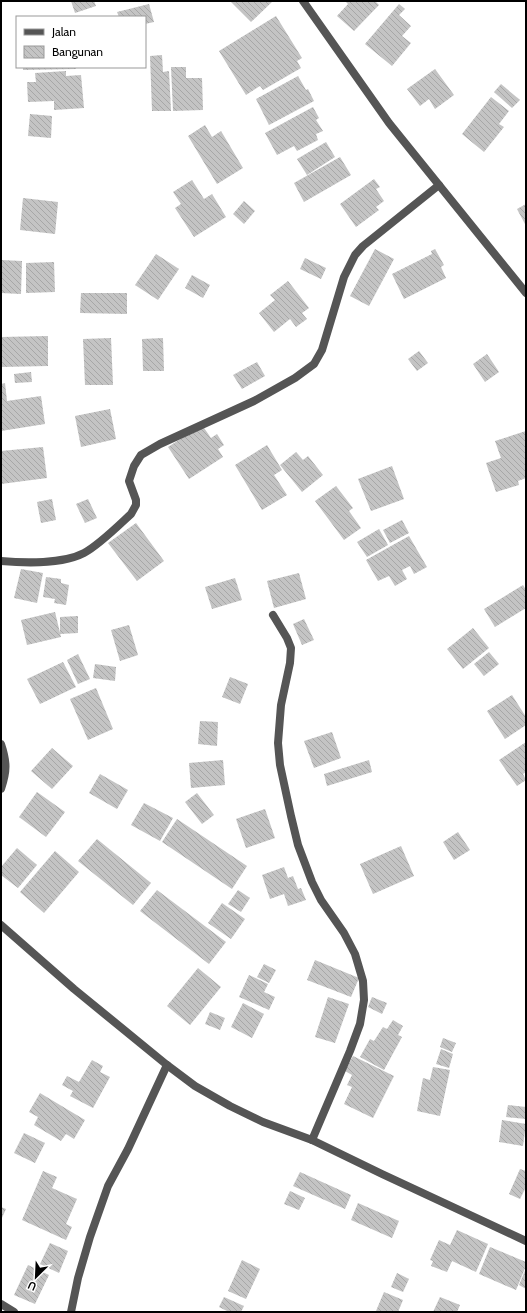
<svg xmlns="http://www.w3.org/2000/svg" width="527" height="1313" font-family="Cabin,sans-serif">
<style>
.building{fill:url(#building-back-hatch)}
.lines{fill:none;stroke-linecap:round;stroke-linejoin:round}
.minor{stroke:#555;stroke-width:8}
</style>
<defs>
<pattern id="building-back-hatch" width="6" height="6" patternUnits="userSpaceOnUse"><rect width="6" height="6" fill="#c4c4c4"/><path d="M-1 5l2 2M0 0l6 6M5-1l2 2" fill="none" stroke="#a7a7a7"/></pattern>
</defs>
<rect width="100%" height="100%" fill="#fff"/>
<g class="building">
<path d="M 71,1 L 94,1 L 96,6 L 75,13 Z"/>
<path d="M 230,1 L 273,1 L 251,22 Z"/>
<path d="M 345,1 L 375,1 L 379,5 L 354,31 L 337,16 L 348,4 Z"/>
<path d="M 149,4 L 154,22 L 145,24 L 145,17 L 119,17 L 117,12 Z"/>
<path d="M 399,4 L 405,9 L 399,15 L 411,26 L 402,36 L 411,43 L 392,66 L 365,44 Z"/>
<path d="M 276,16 L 302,58 L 297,61 L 301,68 L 263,90 L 260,86 L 246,95 L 219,51 Z"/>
<path d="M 162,55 L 163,72 L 169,71 L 171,111 L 152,111 L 150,56 Z"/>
<path d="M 23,67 L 76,67 L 76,69 L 23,70 Z"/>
<path d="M 171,67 L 186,67 L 186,78 L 202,78 L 203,110 L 173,111 Z"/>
<path d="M 435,69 L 454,95 L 435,109 L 429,99 L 420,106 L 407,89 Z"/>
<path d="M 66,71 L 66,76 L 81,75 L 84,108 L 54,110 L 54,101 L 28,102 L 27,82 L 36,82 L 35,73 Z"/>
<path d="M 298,76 L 306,90 L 308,89 L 314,101 L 269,125 L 256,99 Z"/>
<path d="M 501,84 L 520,100 L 512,108 L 494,92 Z"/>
<path d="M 491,97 L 509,111 L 499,124 L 504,127 L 484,152 L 462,134 Z"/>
<path d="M 313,107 L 319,118 L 316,120 L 323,131 L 316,134 L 318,140 L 297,151 L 294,146 L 277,155 L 265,133 Z"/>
<path d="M 30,114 L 52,116 L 51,138 L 28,136 Z"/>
<path d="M 205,125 L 212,137 L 221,131 L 243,168 L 217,184 L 188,136 Z"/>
<path d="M 326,142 L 335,157 L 307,175 L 297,159 Z"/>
<path d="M 340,157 L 351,175 L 304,202 L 294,183 Z"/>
<path d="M 374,179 L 380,187 L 376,189 L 384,201 L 376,207 L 379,210 L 356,227 L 340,204 Z"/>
<path d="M 192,180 L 204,199 L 212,194 L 226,217 L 194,237 L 175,208 L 181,204 L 173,192 Z"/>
<path d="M 23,198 L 58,202 L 55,234 L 20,230 Z"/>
<path d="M 244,201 L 255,211 L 244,224 L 233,214 Z"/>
<path d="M 526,204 L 526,226 L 517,209 Z"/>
<path d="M 375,249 L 394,259 L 369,306 L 350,296 Z"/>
<path d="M 435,249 L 444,265 L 441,267 L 446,278 L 404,299 L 392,274 L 432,254 L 431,251 Z"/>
<path d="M 156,254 L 179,269 L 158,300 L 135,285 Z"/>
<path d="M 305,258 L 326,268 L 321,279 L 300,269 Z"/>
<path d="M 1,260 L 22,261 L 21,294 L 1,293 Z"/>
<path d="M 54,262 L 55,292 L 26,293 L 26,263 Z"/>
<path d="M 192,275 L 210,285 L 203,298 L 185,288 Z"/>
<path d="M 288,281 L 309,308 L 302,313 L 307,319 L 296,327 L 290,319 L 274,332 L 259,313 L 275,300 L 270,295 Z"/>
<path d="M 81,293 L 127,293 L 127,314 L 80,313 Z"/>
<path d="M 48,336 L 48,366 L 1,367 L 1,337 Z"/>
<path d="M 111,338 L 113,385 L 85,385 L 83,339 Z"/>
<path d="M 163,338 L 164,371 L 143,371 L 142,339 Z"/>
<path d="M 419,351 L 428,363 L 417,371 L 408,359 Z"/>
<path d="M 487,354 L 499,372 L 485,382 L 473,364 Z"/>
<path d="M 257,362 L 265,376 L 242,389 L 233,375 Z"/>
<path d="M 31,372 L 32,382 L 15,383 L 14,374 Z"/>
<path d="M 5,383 L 7,401 L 41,396 L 45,424 L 1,431 L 1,384 Z"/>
<path d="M 110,409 L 116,439 L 81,447 L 75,416 Z"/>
<path d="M 202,425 L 211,438 L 217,434 L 224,445 L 218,449 L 223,457 L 189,479 L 168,447 Z"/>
<path d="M 526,431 L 526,478 L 518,481 L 519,485 L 496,492 L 486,463 L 501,458 L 495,441 Z"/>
<path d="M 267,445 L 282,470 L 274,475 L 287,495 L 262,510 L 235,465 Z"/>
<path d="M 43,447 L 47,478 L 1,484 L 1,451 Z"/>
<path d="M 296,452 L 303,460 L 308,456 L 323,475 L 302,492 L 280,465 Z"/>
<path d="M 392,466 L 404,499 L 371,511 L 358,479 Z"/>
<path d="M 336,486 L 353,508 L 349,511 L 361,528 L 344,540 L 315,501 Z"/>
<path d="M 52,499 L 56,520 L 41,523 L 37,502 Z"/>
<path d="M 88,499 L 97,518 L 85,523 L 76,504 Z"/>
<path d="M 402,520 L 409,533 L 390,543 L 383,530 Z"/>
<path d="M 136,523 L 164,561 L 137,581 L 108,543 Z"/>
<path d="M 379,529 L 388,545 L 367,557 L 357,542 Z"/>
<path d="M 409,536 L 427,567 L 414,574 L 410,566 L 402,570 L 407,579 L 395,586 L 389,576 L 378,581 L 366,560 Z"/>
<path d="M 21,569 L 43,573 L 37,603 L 14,598 Z"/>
<path d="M 299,573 L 306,599 L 274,608 L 267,581 Z"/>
<path d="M 46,577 L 61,579 L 61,583 L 69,585 L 66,605 L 54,603 L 55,599 L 43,597 Z"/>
<path d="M 235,578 L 242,600 L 212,609 L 205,587 Z"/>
<path d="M 523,585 L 526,590 L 526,608 L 495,627 L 484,609 Z"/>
<path d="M 55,612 L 61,637 L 27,645 L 21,620 Z"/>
<path d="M 78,616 L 78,633 L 60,634 L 60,617 Z"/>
<path d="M 304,619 L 314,640 L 302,645 L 293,624 Z"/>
<path d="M 129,625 L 138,655 L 120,661 L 111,630 Z"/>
<path d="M 473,628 L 489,648 L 463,669 L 447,649 Z"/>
<path d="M 489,652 L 499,664 L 484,676 L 474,664 Z"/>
<path d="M 78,654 L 90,679 L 78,684 L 67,660 Z"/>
<path d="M 63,662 L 76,687 L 40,704 L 27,679 Z"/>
<path d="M 95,664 L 116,667 L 115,681 L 93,678 Z"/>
<path d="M 230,677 L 248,684 L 240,704 L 222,697 Z"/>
<path d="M 96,688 L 113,729 L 88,740 L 70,699 Z"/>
<path d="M 512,695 L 526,717 L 526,725 L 505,739 L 487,711 Z"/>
<path d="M 200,721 L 218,722 L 217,746 L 198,744 Z"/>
<path d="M 332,732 L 341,758 L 314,768 L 304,741 Z"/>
<path d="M 526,742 L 526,772 L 523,774 L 526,780 L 517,786 L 499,760 Z"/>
<path d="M 52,748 L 73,766 L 52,789 L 31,771 Z"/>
<path d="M 223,760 L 225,785 L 191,788 L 189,763 Z"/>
<path d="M 369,760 L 372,772 L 327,786 L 324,774 Z"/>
<path d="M 100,774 L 128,790 L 117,809 L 89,793 Z"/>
<path d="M 37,792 L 65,812 L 46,837 L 19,817 Z"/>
<path d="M 197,793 L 214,815 L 202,824 L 185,802 Z"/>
<path d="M 144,803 L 173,818 L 160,841 L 131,825 Z"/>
<path d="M 265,809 L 275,838 L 246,848 L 236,819 Z"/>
<path d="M 177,819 L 247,866 L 232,889 L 162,842 Z"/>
<path d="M 458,832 L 470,850 L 454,860 L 443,842 Z"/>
<path d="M 97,839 L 151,883 L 133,905 L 78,861 Z"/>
<path d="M 401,846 L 414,876 L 373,894 L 360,864 Z"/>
<path d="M 17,848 L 37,865 L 18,888 L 1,875 L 1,867 Z"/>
<path d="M 55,851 L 79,872 L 44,913 L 20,892 Z"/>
<path d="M 284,867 L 288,878 L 293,876 L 298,889 L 301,888 L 306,900 L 288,906 L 284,894 L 270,899 L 262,875 Z"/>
<path d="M 157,890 L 226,942 L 209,964 L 140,911 Z"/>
<path d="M 238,890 L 250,898 L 241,912 L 228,904 Z"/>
<path d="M 222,903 L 245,919 L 231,939 L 208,923 Z"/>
<path d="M 315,960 L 359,978 L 351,997 L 307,980 Z"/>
<path d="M 264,964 L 276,970 L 269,983 L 257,977 Z"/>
<path d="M 198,968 L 221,987 L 190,1025 L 167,1006 Z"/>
<path d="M 249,975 L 268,984 L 264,992 L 275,997 L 269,1010 L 239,997 Z"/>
<path d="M 328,997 L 349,1004 L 335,1043 L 315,1037 Z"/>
<path d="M 372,997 L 387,1003 L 382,1014 L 368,1007 Z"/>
<path d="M 243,1003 L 264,1014 L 252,1038 L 231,1027 Z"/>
<path d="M 210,1012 L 225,1018 L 220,1030 L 205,1024 Z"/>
<path d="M 393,1020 L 403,1026 L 398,1035 L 402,1037 L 384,1070 L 360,1057 L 370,1039 L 374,1041 L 383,1027 L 387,1029 Z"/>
<path d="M 443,1038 L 456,1043 L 452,1052 L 440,1047 Z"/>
<path d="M 441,1049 L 453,1054 L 449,1068 L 436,1064 Z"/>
<path d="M 353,1056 L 394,1076 L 373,1118 L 344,1104 L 352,1087 L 347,1085 L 352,1075 L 345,1071 Z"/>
<path d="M 92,1060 L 103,1066 L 100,1072 L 110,1077 L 93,1108 L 70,1096 L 73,1091 L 62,1085 L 67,1076 L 79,1082 Z"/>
<path d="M 433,1067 L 450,1070 L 440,1116 L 417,1111 L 423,1078 L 430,1080 Z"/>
<path d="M 40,1093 L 85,1120 L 74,1139 L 66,1134 L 61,1141 L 34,1125 L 38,1117 L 29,1112 Z"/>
<path d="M 508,1105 L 526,1107 L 526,1119 L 506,1117 Z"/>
<path d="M 502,1120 L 526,1124 L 523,1146 L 499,1142 Z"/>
<path d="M 24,1133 L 45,1143 L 35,1163 L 14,1153 Z"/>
<path d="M 520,1169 L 526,1171 L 526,1187 L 520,1199 L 509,1194 Z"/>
<path d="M 43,1171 L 57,1177 L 52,1188 L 77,1199 L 66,1224 L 72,1227 L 66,1240 L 22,1220 Z"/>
<path d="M 300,1172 L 351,1195 L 345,1209 L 293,1186 Z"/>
<path d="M 290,1191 L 305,1198 L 299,1210 L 284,1204 Z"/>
<path d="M 358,1203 L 399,1221 L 392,1238 L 351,1220 Z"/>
<path d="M 1,1207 L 6,1209 L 1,1220 Z"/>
<path d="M 457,1230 L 488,1244 L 476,1272 L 452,1261 L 447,1272 L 431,1266 L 433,1261 L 430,1260 L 439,1240 L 450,1245 Z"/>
<path d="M 50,1243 L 68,1251 L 59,1273 L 40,1264 Z"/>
<path d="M 490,1247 L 526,1262 L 526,1266 L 516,1290 L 479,1274 Z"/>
<path d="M 242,1260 L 260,1269 L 246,1299 L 228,1291 Z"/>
<path d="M 28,1265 L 49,1275 L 35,1304 L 14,1295 Z"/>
<path d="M 526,1268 L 526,1289 L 519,1285 Z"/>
<path d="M 397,1273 L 409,1279 L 403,1292 L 391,1287 Z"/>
<path d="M 384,1292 L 403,1300 L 398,1312 L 379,1312 L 376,1311 Z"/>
<path d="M 224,1297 L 244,1306 L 241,1312 L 229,1312 L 219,1307 Z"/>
<path d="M 440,1297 L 460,1305 L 457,1312 L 433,1312 Z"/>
</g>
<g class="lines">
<g class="minor">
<path d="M 303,1 L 389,123 L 526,293"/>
<path d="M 1,561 C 24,563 63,564 84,553 C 99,545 118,526 131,514 L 136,505 L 136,500 L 129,481 L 134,466 L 141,455 L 160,444 L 254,401 L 295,378 L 314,364 L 322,350 L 344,277 L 355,255 L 363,246 L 439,185"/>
<path d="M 273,615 L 287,638 L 291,648 L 290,663 L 281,705 L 278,743 L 280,765 L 291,816 L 298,845 L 312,882 L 321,900 L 344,933 L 355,954 L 363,981 L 364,1000 L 360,1024 L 350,1051 L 312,1140"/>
<path d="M 1,744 C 7,762 7,771 1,789"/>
<path d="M 1,925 L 74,989 L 167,1065 L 195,1086 L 230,1106 L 263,1122 L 312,1140 L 382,1174 L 526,1241"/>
<path d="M 1,1304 L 14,1312"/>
<path d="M 71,1312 L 78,1278 L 90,1237 L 108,1186 L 128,1149 L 167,1065"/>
</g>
</g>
<rect width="527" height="1313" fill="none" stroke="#000000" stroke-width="4"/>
<rect x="16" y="16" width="130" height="52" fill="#ffffff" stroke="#999999"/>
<rect x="24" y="29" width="20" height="6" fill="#555555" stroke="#999999"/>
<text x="52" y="36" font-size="12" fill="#000000">Jalan</text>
<rect x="24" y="46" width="20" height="12" fill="url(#building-back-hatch)" stroke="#999999"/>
<text x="52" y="56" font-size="12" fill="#000000">Bangunan</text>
<g transform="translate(36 1277) rotate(204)" stroke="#ffffff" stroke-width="3" paint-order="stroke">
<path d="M0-3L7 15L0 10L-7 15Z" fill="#000000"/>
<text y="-6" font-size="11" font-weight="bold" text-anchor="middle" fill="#000000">U</text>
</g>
</svg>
